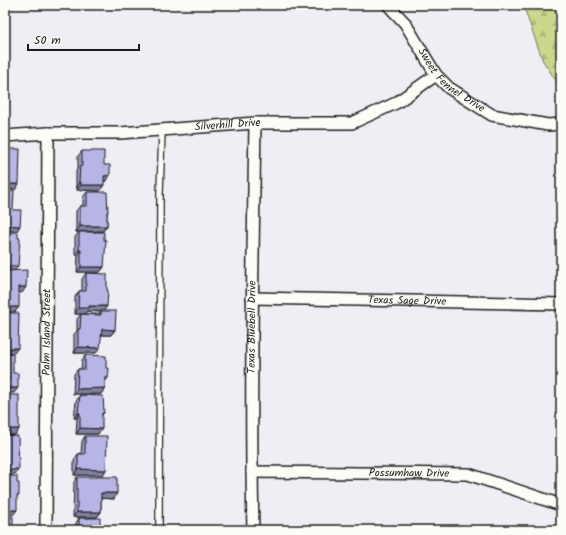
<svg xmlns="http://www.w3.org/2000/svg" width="566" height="535" font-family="Kalam,sans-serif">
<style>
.forest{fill:url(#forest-firs);stroke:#727a54}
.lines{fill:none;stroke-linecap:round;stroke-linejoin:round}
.service-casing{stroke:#1c1c1c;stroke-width:8}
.minor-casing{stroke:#1c1c1c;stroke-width:14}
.service{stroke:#fdfcf7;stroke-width:5.5}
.minor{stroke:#fdfcf7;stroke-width:11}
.wall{fill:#9d9cc6;stroke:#1c1c1c}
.shaded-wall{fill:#807fa1;stroke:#1c1c1c}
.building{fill:#b7b5e6;stroke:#1c1c1c}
.labels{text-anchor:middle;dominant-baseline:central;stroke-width:3;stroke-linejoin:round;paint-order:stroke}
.street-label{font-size:11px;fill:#1c1c1c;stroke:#fdfcf7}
</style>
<defs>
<pattern id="forest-firs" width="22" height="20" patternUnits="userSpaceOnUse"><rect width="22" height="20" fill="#c9d88c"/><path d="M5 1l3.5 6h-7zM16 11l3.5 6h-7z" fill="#acb978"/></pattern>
</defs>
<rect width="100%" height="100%" fill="#efeef4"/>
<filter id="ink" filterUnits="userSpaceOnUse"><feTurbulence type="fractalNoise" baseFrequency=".025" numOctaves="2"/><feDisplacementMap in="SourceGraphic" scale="8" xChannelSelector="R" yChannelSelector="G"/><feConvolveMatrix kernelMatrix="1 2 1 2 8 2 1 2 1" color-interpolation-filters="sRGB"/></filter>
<g filter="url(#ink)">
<path class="forest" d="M 523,5 L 561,5 L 561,88 L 543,61 Z"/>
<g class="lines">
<g class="service-casing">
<path id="service" d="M 159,530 L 160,193 L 162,130"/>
</g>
<g class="minor-casing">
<g id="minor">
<path id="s1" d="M 388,5 L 405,23 L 436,75 L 449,88 L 492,115 L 548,125 L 561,124"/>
<path id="s2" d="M 5,136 L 48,133 L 120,133 L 255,123 L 352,123 L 396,103 L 436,75"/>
<path id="s3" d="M 252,298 L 561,304"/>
<path id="s4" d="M 252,472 L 468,474 L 561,505"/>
<path id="s5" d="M 46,530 L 48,133"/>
<path id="s6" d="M 253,530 C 250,394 253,259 255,123"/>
</g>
</g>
<use href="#service" class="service"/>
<use href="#minor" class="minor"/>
</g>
<g class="wall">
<path d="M 82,151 L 104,165 L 110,175 L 106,181 L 104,181 L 100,191 L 77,190 L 77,187 L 76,187 L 76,171 L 78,168 L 78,156 Z"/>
<path d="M 87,192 L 108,212 L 107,214 L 107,226 L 103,231 L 76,232 L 76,211 L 80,206 L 83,206 L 83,197 Z"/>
<path d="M 79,232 L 104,267 L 100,272 L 77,272 L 78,255 L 75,255 L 75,237 Z"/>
<path d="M 86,273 L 107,306 L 103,311 L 115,330 L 111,335 L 101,335 L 96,353 L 74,353 L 74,334 L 77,331 L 77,319 L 81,314 L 99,314 L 101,312 L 87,311 L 85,314 L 75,314 L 75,297 L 79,291 L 82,291 L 82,279 Z"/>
<path d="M 85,355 L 106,368 L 108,378 L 105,382 L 105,388 L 101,394 L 73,394 L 74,374 L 78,369 L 81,369 L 82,360 Z"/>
<path d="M 80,395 L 104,413 L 102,415 L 98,434 L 76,434 L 77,418 L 74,418 L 76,401 Z"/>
<path d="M 85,436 L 103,475 L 74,475 L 74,460 L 78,454 L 81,454 L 82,441 Z"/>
<path d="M 77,477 L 114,499 L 101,498 L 101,512 L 97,517 L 73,517 L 74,482 Z"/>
<path d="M 79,518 L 100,530 L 75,530 L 76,523 Z"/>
</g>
<g class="shaded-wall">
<path d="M 110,175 L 106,181 L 100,181 L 104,176 Z"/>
<path d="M 79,182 L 81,182 L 77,187 L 76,187 Z"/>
<path d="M 5,184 L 19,184 L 15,190 L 5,189 Z"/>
<path d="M 81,185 L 104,185 L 100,191 L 77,190 Z"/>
<path d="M 5,225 L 20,226 L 17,231 L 5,231 Z"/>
<path d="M 80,226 L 107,226 L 103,231 L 76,232 Z"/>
<path d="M 79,250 L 81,250 L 78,255 L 75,255 Z"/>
<path d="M 5,266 L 18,266 L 14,271 L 5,271 Z"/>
<path d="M 81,267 L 104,267 L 100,272 L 77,272 Z"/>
<path d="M 19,287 L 26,287 L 22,293 L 16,292 Z"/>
<path d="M 89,306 L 107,306 L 103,312 L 87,311 L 85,314 L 75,314 L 78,308 Z"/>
<path d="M 5,307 L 19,307 L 15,312 L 5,312 Z"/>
<path d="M 102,329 L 115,330 L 111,335 L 98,335 Z"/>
<path d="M 78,347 L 100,348 L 96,353 L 74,353 Z"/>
<path d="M 5,348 L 18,348 L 14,353 L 5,353 Z"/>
<path d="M 5,388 L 18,388 L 14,393 L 5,393 Z"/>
<path d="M 105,388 L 101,394 L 73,394 L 77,389 Z"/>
<path d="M 78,413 L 80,413 L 77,418 L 74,418 Z"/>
<path d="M 80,428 L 102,429 L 98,434 L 76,434 Z"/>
<path d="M 5,429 L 19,429 L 15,435 L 5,435 Z"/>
<path d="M 15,469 L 19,469 L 15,474 L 12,474 L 12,476 L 5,475 L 5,470 Z"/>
<path d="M 78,469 L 106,470 L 103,475 L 74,475 Z"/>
<path d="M 101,493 L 117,493 L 114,499 L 97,498 Z"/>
<path d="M 5,510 L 17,510 L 13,515 L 5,515 Z"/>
<path d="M 77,512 L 101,512 L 97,517 L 73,517 Z"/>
</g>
<g class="building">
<path d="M 5,149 L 20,149 L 19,184 L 5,184 Z"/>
<path d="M 82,151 L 104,151 L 104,165 L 110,165 L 110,175 L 104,176 L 104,185 L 81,185 L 81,182 L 79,182 L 80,166 L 82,166 Z"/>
<path d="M 5,191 L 14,191 L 13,210 L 21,210 L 20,226 L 5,225 Z"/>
<path d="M 87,192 L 107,192 L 108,212 L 107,212 L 107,226 L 80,226 L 80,206 L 87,206 Z"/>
<path d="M 5,232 L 18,232 L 18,238 L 20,238 L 18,266 L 5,266 Z"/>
<path d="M 79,232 L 104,232 L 104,240 L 106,240 L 104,267 L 81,267 L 81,250 L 79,250 Z"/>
<path d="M 27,270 L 26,287 L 19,287 L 19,307 L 5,307 L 5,271 Z"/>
<path d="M 86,273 L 107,274 L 107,290 L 108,290 L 107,306 L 89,306 L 89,308 L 78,308 L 79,291 L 86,291 Z"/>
<path d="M 101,311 L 116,311 L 115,330 L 102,329 L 100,348 L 78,347 L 78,329 L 80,329 L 81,314 L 101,315 Z"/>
<path d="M 5,313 L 19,313 L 18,348 L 5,348 Z"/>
<path d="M 5,354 L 13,354 L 13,373 L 18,373 L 18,388 L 5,388 Z"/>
<path d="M 85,355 L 106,356 L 106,368 L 109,368 L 108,378 L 105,378 L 105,388 L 77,389 L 78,369 L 85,369 Z"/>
<rect x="5" y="395" width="14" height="34"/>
<path d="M 80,395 L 103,396 L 104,413 L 102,413 L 102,429 L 80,428 L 80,413 L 78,413 Z"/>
<path d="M 5,435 L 18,436 L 19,469 L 15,469 L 15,470 L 5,470 Z"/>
<path d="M 85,436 L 107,436 L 106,470 L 78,469 L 78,454 L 85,454 Z"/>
<path d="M 5,476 L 17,476 L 17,483 L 19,483 L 19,496 L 17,495 L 17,510 L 5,510 Z"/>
<path d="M 77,477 L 117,477 L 117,493 L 101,493 L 101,512 L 77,512 Z"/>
<rect x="5" y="517" width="8" height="13"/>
<rect x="79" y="518" width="21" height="12"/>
</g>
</g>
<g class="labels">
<g class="street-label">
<text stroke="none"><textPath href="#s1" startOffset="100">Sweet Fennel Drive</textPath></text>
<text stroke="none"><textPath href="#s2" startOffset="223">Silverhill Drive</textPath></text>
<text stroke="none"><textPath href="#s3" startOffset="155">Texas Sage Drive</textPath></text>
<text stroke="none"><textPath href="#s6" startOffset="203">Texas Bluebell Drive</textPath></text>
<text stroke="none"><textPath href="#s5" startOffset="198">Palm Island Street</textPath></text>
<text stroke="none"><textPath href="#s4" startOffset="157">Possumhaw Drive</textPath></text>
</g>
</g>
<rect width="566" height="535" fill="none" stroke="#fdfcf7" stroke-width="20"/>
<rect x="10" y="10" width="546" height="515" fill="none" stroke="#1c1c1c" stroke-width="1.5" filter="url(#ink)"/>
<path d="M28 44v6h111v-6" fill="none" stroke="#1c1c1c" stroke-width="2"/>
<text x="34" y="44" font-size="12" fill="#1c1c1c" stroke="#fdfcf7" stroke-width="3" paint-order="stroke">50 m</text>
</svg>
